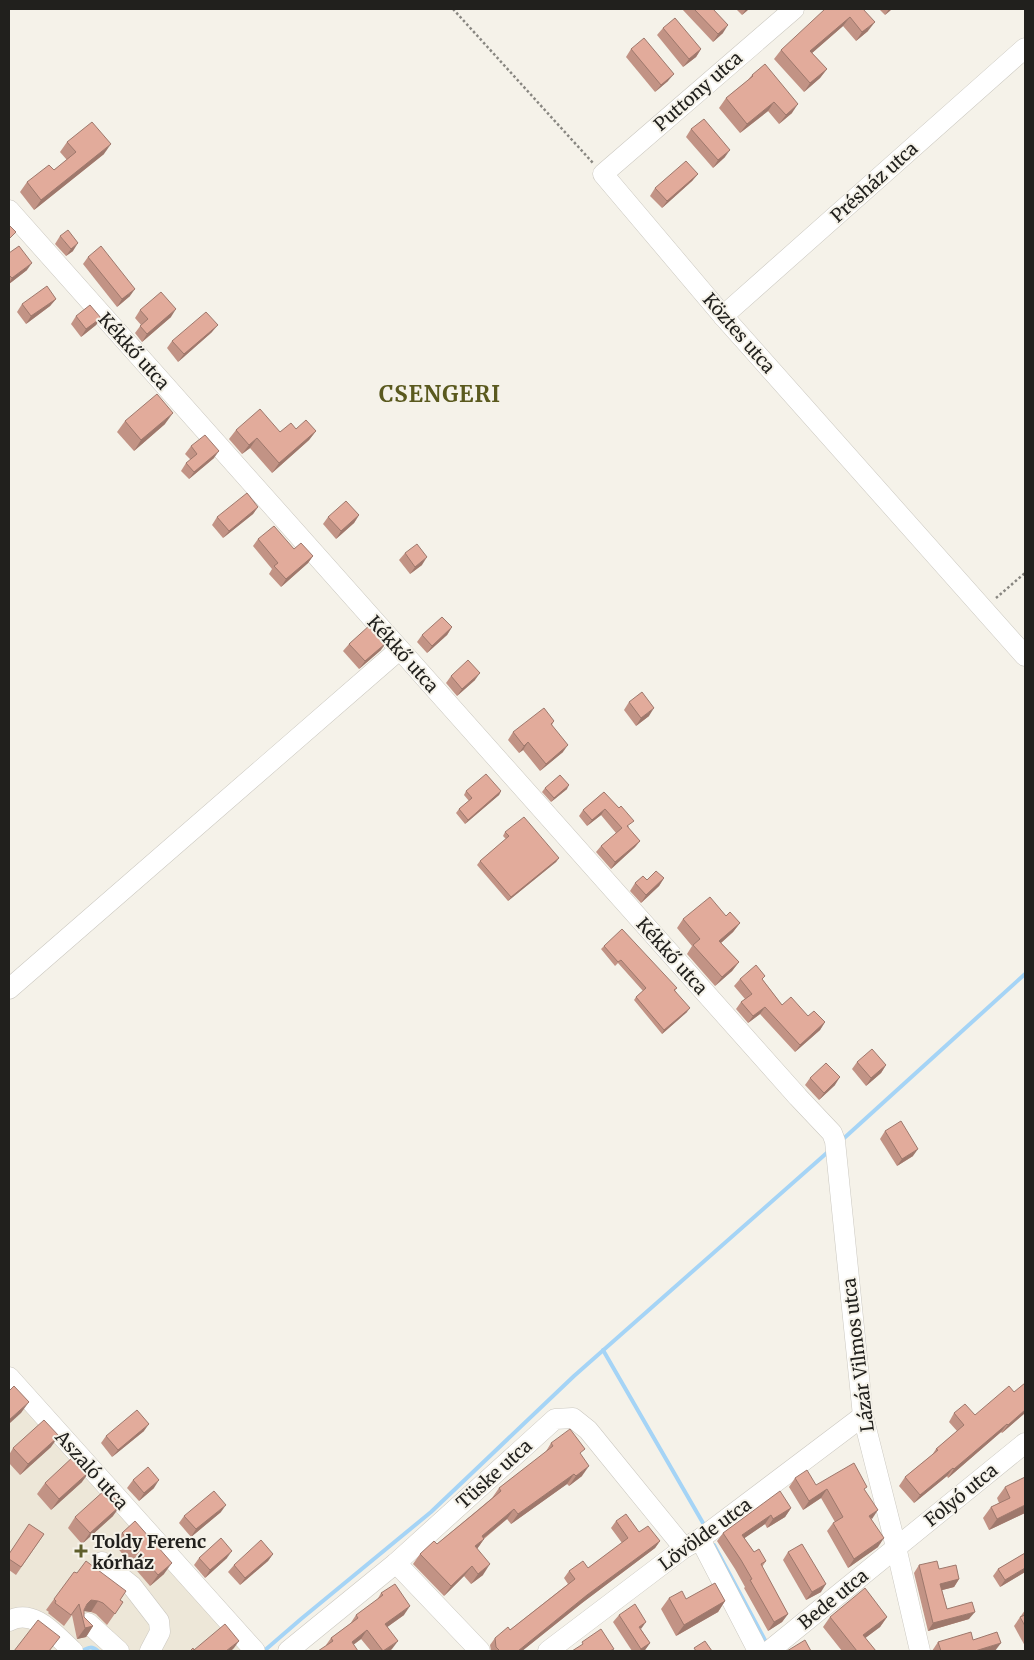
<svg xmlns="http://www.w3.org/2000/svg" width="1034" height="1660" font-family="Merriweather,serif">
<style>
.built{fill:#ede7d8}
.lines{fill:none;stroke-linecap:round;stroke-linejoin:round}
.stream{stroke:#a5d4f6;stroke-width:4}
.minor-casing{stroke:#cbc8c0;stroke-width:21}
.path{stroke:#888680;stroke-width:2.5;stroke-dasharray:2.5 2.5;stroke-linecap:butt}
.minor{stroke:#fff;stroke-width:20}
.wall{fill:#c29385}
.shaded-wall{fill:#9e786c}
.building{fill:#e2ab9b;stroke:#9e786c}
.poi-dot{fill:#5e5e2b;stroke:#f5f2e9;stroke-width:2}
.labels{text-anchor:middle;dominant-baseline:central;stroke-width:4;stroke-linejoin:round;paint-order:stroke}
.street-label{font-size:18px;fill:#21201d;stroke:#f5f2e9}
.poi-label{font-size:18px;font-weight:bold;fill:#21201d;stroke:#f5f2e9;text-anchor:start}
.district-label{font-size:22px;font-weight:bold;letter-spacing:1px;fill:#5a591e;stroke:#f5f2e9}
</style>
<rect width="100%" height="100%" fill="#f5f2e9"/>
<path class="built" d="M 13,1395 L 242,1651 L 9,1651 L 9,1398 Z"/>
<g class="lines">
<g class="stream">
<path d="M 842,1140 L 1025,974"/>
<path d="M 603,1350 L 703,1523"/>
<path d="M 714,1545 L 766,1642"/>
<path d="M 82,1651 C 89,1647 92,1646 98,1651"/>
<path d="M 264,1651 L 301,1619 L 431,1512 L 574,1376 L 829,1151"/>
</g>
<g class="minor-casing">
<g id="minor">
<path d="M 794,9 L 603,174 L 723,316 L 1025,656"/>
<path d="M 9,210 L 798,1097 L 832,1133 L 835,1141 L 863,1416 L 896,1547 L 920,1651"/>
<path d="M 723,316 L 1025,48"/>
<path d="M 9,989 L 399,650"/>
<path d="M 9,1377 L 255,1651"/>
<path d="M 700,1539 L 758,1651"/>
<path d="M 102,1562 L 132,1586 L 159,1621 L 160,1632 L 150,1651"/>
<path d="M 396,1563 L 480,1651"/>
<path d="M 9,1621 C 34,1607 56,1636 73,1651"/>
<path d="M 88,1623 L 119,1651"/>
<path d="M 288,1651 L 396,1563 L 555,1419 L 573,1418 L 588,1430 L 684,1548"/>
<path d="M 548,1651 L 684,1548 L 700,1539 L 863,1416"/>
<path d="M 769,1651 L 1025,1443"/>
</g>
</g>
<g class="path">
<path d="M 453,9 L 593,163"/>
<path d="M 996,598 L 1025,573"/>
</g>
<use href="#minor" class="minor"/>
</g>
<g class="wall">
<path d="M 682,9 L 713,9 L 723,33 L 713,42 Z"/>
<path d="M 736,9 L 749,9 L 742,15 Z"/>
<path d="M 863,9 L 868,31 L 856,41 L 843,26 L 812,53 L 827,69 L 820,78 L 804,92 L 774,59 L 781,50 Z"/>
<path d="M 879,9 L 892,9 L 885,15 Z"/>
<path d="M 663,28 L 701,49 L 696,57 L 683,67 L 657,35 Z"/>
<path d="M 631,49 L 668,81 L 655,92 L 626,57 Z"/>
<path d="M 752,75 L 792,113 L 779,124 L 768,111 L 740,133 L 719,108 L 726,98 L 747,81 Z"/>
<path d="M 691,129 L 725,157 L 713,168 L 686,137 Z"/>
<path d="M 67,142 L 104,154 L 34,210 L 20,192 L 27,182 L 54,170 L 67,160 L 60,152 Z"/>
<path d="M 698,174 L 692,181 L 662,208 L 650,196 L 655,188 Z"/>
<path d="M 60,236 L 73,251 L 66,256 L 55,244 Z"/>
<path d="M 9,253 L 27,270 L 9,284 Z"/>
<path d="M 88,257 L 130,296 L 117,307 L 83,264 Z"/>
<path d="M 56,299 L 50,306 L 26,324 L 17,312 L 22,304 Z"/>
<path d="M 140,310 L 171,317 L 142,342 L 135,333 L 141,325 L 135,318 Z"/>
<path d="M 76,316 L 101,318 L 96,325 L 81,337 L 71,324 Z"/>
<path d="M 212,332 L 178,362 L 167,348 L 172,341 Z"/>
<path d="M 125,421 L 165,424 L 134,451 L 117,432 Z"/>
<path d="M 236,430 L 280,432 L 316,431 L 309,440 L 272,473 L 250,448 L 242,454 L 229,439 Z"/>
<path d="M 191,446 L 214,458 L 189,479 L 181,471 L 186,463 L 191,460 L 185,454 Z"/>
<path d="M 258,507 L 253,514 L 223,538 L 212,525 L 217,517 Z"/>
<path d="M 359,515 L 354,523 L 336,539 L 323,524 L 328,517 Z"/>
<path d="M 258,539 L 294,549 L 313,556 L 308,563 L 281,587 L 269,574 L 272,569 L 253,546 Z"/>
<path d="M 405,553 L 422,565 L 410,574 L 399,560 Z"/>
<path d="M 452,627 L 447,635 L 427,653 L 417,642 L 422,635 Z"/>
<path d="M 349,644 L 381,650 L 359,669 L 343,651 Z"/>
<path d="M 451,676 L 475,680 L 457,696 L 446,683 Z"/>
<path d="M 629,702 L 649,716 L 636,726 L 624,710 Z"/>
<path d="M 554,721 L 552,725 L 563,752 L 540,771 L 523,750 L 519,753 L 508,740 L 513,732 Z"/>
<path d="M 545,788 L 567,789 L 551,802 L 542,792 Z"/>
<path d="M 466,791 L 501,791 L 499,795 L 465,824 L 456,813 L 459,809 L 469,801 L 464,795 Z"/>
<path d="M 604,792 L 629,827 L 628,828 L 640,841 L 635,847 L 611,869 L 596,852 L 601,846 L 616,833 L 601,815 L 587,826 L 579,816 L 583,810 Z"/>
<path d="M 505,832 L 559,858 L 556,862 L 508,901 L 477,865 L 480,861 L 506,839 L 503,836 Z"/>
<path d="M 664,878 L 659,886 L 641,903 L 630,891 L 635,883 L 647,880 Z"/>
<path d="M 726,916 L 740,923 L 733,932 L 721,943 L 739,962 L 732,971 L 715,986 L 687,954 L 692,946 L 677,928 L 683,919 Z"/>
<path d="M 604,946 L 677,988 L 675,990 L 687,1012 L 662,1034 L 634,1000 L 636,997 L 643,991 L 618,963 L 615,966 L 601,949 Z"/>
<path d="M 740,979 L 763,980 L 782,1005 L 808,1016 L 825,1022 L 820,1030 L 795,1052 L 760,1014 L 748,1023 L 736,1009 L 741,1002 L 745,999 L 734,986 Z"/>
<path d="M 857,1062 L 886,1065 L 881,1073 L 866,1086 L 852,1069 Z"/>
<path d="M 810,1078 L 835,1085 L 819,1100 L 805,1085 Z"/>
<path d="M 885,1131 L 913,1156 L 897,1166 L 880,1139 Z"/>
<path d="M 954,1413 L 975,1415 L 1025,1413 L 1002,1433 L 1001,1432 L 948,1478 L 947,1476 L 914,1503 L 899,1486 L 905,1477 L 932,1455 L 936,1449 L 957,1431 L 949,1422 Z"/>
<path d="M 144,1431 L 112,1457 L 101,1443 L 106,1436 Z"/>
<path d="M 551,1443 L 581,1455 L 582,1476 L 569,1486 L 567,1484 L 511,1524 L 507,1519 L 484,1539 L 477,1549 L 483,1575 L 471,1584 L 464,1576 L 444,1596 L 413,1564 L 420,1554 L 437,1544 L 492,1498 L 499,1488 L 545,1453 Z"/>
<path d="M 51,1447 L 20,1475 L 9,1463 L 9,1455 L 13,1448 Z"/>
<path d="M 795,1478 L 816,1485 L 865,1490 L 878,1547 L 848,1568 L 827,1531 L 833,1523 L 835,1522 L 821,1498 L 803,1510 L 789,1487 Z"/>
<path d="M 133,1480 L 154,1488 L 139,1501 L 127,1488 Z"/>
<path d="M 82,1482 L 51,1510 L 37,1494 L 45,1483 Z"/>
<path d="M 1005,1487 L 1025,1513 L 989,1530 L 983,1518 L 991,1507 L 999,1503 L 997,1498 Z"/>
<path d="M 791,1508 L 785,1517 L 767,1528 L 765,1524 L 744,1538 L 754,1552 L 766,1561 L 762,1567 L 788,1614 L 782,1622 L 768,1631 L 744,1588 L 745,1587 L 735,1569 L 717,1541 L 723,1533 Z"/>
<path d="M 221,1512 L 191,1537 L 179,1523 L 184,1516 Z"/>
<path d="M 113,1516 L 82,1544 L 68,1528 L 75,1517 Z"/>
<path d="M 616,1521 L 660,1541 L 655,1548 L 582,1603 L 522,1651 L 491,1651 L 490,1645 L 495,1638 L 510,1630 L 568,1584 L 564,1578 L 569,1571 L 588,1568 L 622,1543 L 611,1528 Z"/>
<path d="M 122,1533 L 164,1574 L 150,1586 L 114,1544 Z"/>
<path d="M 44,1534 L 16,1575 L 9,1570 L 9,1554 Z"/>
<path d="M 788,1552 L 821,1592 L 806,1600 L 783,1560 Z"/>
<path d="M 1025,1553 L 1025,1572 L 1000,1587 L 993,1576 L 998,1569 Z"/>
<path d="M 273,1554 L 268,1561 L 240,1585 L 228,1572 L 234,1565 Z"/>
<path d="M 199,1558 L 227,1558 L 205,1578 L 194,1565 Z"/>
<path d="M 919,1565 L 939,1569 L 959,1579 L 954,1587 L 942,1590 L 947,1609 L 969,1619 L 928,1631 L 914,1573 Z"/>
<path d="M 381,1593 L 404,1615 L 387,1627 L 392,1649 L 389,1651 L 371,1651 L 361,1639 L 353,1645 L 326,1645 L 331,1638 L 350,1624 L 356,1615 L 377,1600 Z"/>
<path d="M 669,1598 L 686,1599 L 725,1601 L 718,1612 L 676,1636 L 661,1609 Z"/>
<path d="M 54,1599 L 120,1600 L 123,1602 L 107,1625 L 96,1614 L 91,1612 L 84,1611 L 84,1617 L 93,1626 L 86,1637 L 77,1639 L 72,1615 L 64,1626 L 48,1613 L 49,1612 L 46,1610 Z"/>
<path d="M 1025,1610 L 1025,1646 L 1014,1626 Z"/>
<path d="M 619,1615 L 641,1629 L 650,1643 L 645,1650 L 643,1651 L 632,1651 L 613,1622 Z"/>
<path d="M 830,1617 L 887,1617 L 880,1627 L 865,1638 L 876,1651 L 842,1651 L 823,1627 Z"/>
<path d="M 973,1640 L 995,1651 L 932,1651 L 938,1642 Z"/>
</g>
<g class="shaded-wall">
<path d="M 746,9 L 749,9 L 742,15 Z"/>
<path d="M 889,9 L 892,9 L 885,15 Z"/>
<path d="M 850,17 L 843,26 L 804,60 L 810,51 Z"/>
<path d="M 875,22 L 868,31 L 856,41 L 862,32 Z"/>
<path d="M 728,25 L 723,33 L 713,42 L 718,34 Z"/>
<path d="M 701,49 L 696,57 L 683,67 L 689,59 Z"/>
<path d="M 827,69 L 820,78 L 804,92 L 810,83 Z"/>
<path d="M 674,74 L 668,81 L 655,92 L 661,85 Z"/>
<path d="M 774,102 L 768,111 L 740,133 L 747,124 Z"/>
<path d="M 798,104 L 792,113 L 779,124 L 786,115 Z"/>
<path d="M 111,144 L 104,154 L 34,210 L 41,200 Z"/>
<path d="M 730,150 L 725,157 L 713,168 L 718,160 Z"/>
<path d="M 698,174 L 692,181 L 662,208 L 667,201 Z"/>
<path d="M 78,243 L 73,251 L 66,256 L 71,249 Z"/>
<path d="M 32,263 L 27,270 L 9,284 L 9,283 L 12,278 Z"/>
<path d="M 135,289 L 130,296 L 117,307 L 122,299 Z"/>
<path d="M 56,299 L 50,306 L 26,324 L 31,316 Z"/>
<path d="M 176,309 L 171,317 L 142,342 L 147,334 Z"/>
<path d="M 101,318 L 96,325 L 81,337 L 86,329 Z"/>
<path d="M 218,325 L 212,332 L 178,362 L 184,354 Z"/>
<path d="M 173,413 L 165,424 L 134,451 L 141,440 Z"/>
<path d="M 316,431 L 309,440 L 272,473 L 279,463 Z"/>
<path d="M 257,438 L 250,448 L 242,454 L 249,445 Z"/>
<path d="M 219,451 L 214,458 L 189,479 L 194,472 Z"/>
<path d="M 258,507 L 253,514 L 223,538 L 229,531 Z"/>
<path d="M 359,515 L 354,523 L 336,539 L 341,531 Z"/>
<path d="M 313,556 L 308,563 L 281,587 L 286,579 Z"/>
<path d="M 427,557 L 422,565 L 410,574 L 415,567 Z"/>
<path d="M 452,627 L 447,635 L 427,653 L 432,646 Z"/>
<path d="M 386,643 L 381,650 L 359,669 L 365,661 Z"/>
<path d="M 480,673 L 475,680 L 457,696 L 462,689 Z"/>
<path d="M 654,708 L 649,716 L 636,726 L 641,718 Z"/>
<path d="M 528,742 L 523,750 L 519,753 L 524,746 Z"/>
<path d="M 568,745 L 563,752 L 540,771 L 546,764 Z"/>
<path d="M 569,785 L 567,789 L 551,802 L 554,798 Z"/>
<path d="M 501,791 L 499,795 L 465,824 L 468,820 Z"/>
<path d="M 605,809 L 601,815 L 587,826 L 592,820 Z"/>
<path d="M 640,841 L 635,847 L 611,869 L 615,862 Z"/>
<path d="M 559,858 L 556,862 L 508,901 L 511,897 Z"/>
<path d="M 664,878 L 659,886 L 641,903 L 646,895 Z"/>
<path d="M 740,923 L 733,932 L 713,950 L 719,941 Z"/>
<path d="M 739,962 L 732,971 L 715,986 L 722,977 Z"/>
<path d="M 765,1007 L 760,1014 L 748,1023 L 753,1016 Z"/>
<path d="M 690,1008 L 687,1012 L 662,1034 L 664,1030 Z"/>
<path d="M 825,1022 L 820,1030 L 795,1052 L 800,1045 Z"/>
<path d="M 886,1065 L 881,1073 L 866,1086 L 871,1078 Z"/>
<path d="M 840,1077 L 835,1085 L 819,1100 L 824,1093 Z"/>
<path d="M 918,1149 L 913,1156 L 897,1166 L 902,1159 Z"/>
<path d="M 29,1402 L 21,1413 L 9,1424 L 9,1420 Z"/>
<path d="M 1025,1410 L 1025,1413 L 1002,1433 L 1008,1425 Z"/>
<path d="M 149,1424 L 144,1431 L 112,1457 L 118,1450 Z"/>
<path d="M 1007,1424 L 1001,1432 L 948,1478 L 954,1469 Z"/>
<path d="M 59,1436 L 51,1447 L 20,1475 L 28,1464 Z"/>
<path d="M 589,1466 L 582,1476 L 569,1486 L 576,1476 Z"/>
<path d="M 953,1468 L 947,1476 L 914,1503 L 920,1495 Z"/>
<path d="M 90,1471 L 82,1482 L 51,1510 L 59,1499 Z"/>
<path d="M 574,1474 L 567,1484 L 511,1524 L 518,1514 Z"/>
<path d="M 159,1480 L 154,1488 L 139,1501 L 144,1493 Z"/>
<path d="M 827,1489 L 821,1498 L 803,1510 L 809,1501 Z"/>
<path d="M 121,1505 L 113,1516 L 82,1544 L 90,1533 Z"/>
<path d="M 226,1505 L 221,1512 L 191,1537 L 196,1529 Z"/>
<path d="M 1025,1505 L 1025,1513 L 989,1530 L 997,1519 Z"/>
<path d="M 791,1508 L 785,1517 L 767,1528 L 773,1519 Z"/>
<path d="M 514,1509 L 507,1519 L 474,1546 L 482,1536 Z"/>
<path d="M 878,1510 L 872,1519 L 869,1516 Z"/>
<path d="M 771,1515 L 765,1524 L 736,1544 L 742,1535 Z"/>
<path d="M 884,1538 L 878,1547 L 848,1568 L 854,1559 Z"/>
<path d="M 484,1539 L 477,1549 L 475,1546 Z"/>
<path d="M 660,1541 L 655,1548 L 582,1603 L 522,1651 L 518,1651 L 587,1595 Z"/>
<path d="M 232,1551 L 227,1558 L 205,1578 L 210,1570 Z"/>
<path d="M 273,1554 L 268,1561 L 240,1585 L 245,1578 Z"/>
<path d="M 172,1563 L 164,1574 L 150,1586 L 158,1575 Z"/>
<path d="M 490,1564 L 483,1575 L 471,1584 L 478,1574 Z"/>
<path d="M 472,1566 L 464,1576 L 444,1596 L 451,1586 Z"/>
<path d="M 1025,1568 L 1025,1572 L 1000,1587 L 1005,1580 Z"/>
<path d="M 959,1579 L 954,1587 L 935,1592 L 940,1584 Z"/>
<path d="M 826,1584 L 821,1592 L 806,1600 L 812,1592 Z"/>
<path d="M 91,1600 L 98,1601 L 91,1612 L 84,1611 L 87,1604 Z"/>
<path d="M 725,1601 L 718,1612 L 676,1636 L 684,1625 Z"/>
<path d="M 410,1606 L 404,1615 L 379,1633 L 385,1624 Z"/>
<path d="M 975,1612 L 969,1619 L 928,1631 L 933,1623 Z"/>
<path d="M 788,1614 L 782,1622 L 768,1631 L 774,1622 Z"/>
<path d="M 887,1617 L 880,1627 L 856,1645 L 863,1635 Z"/>
<path d="M 646,1622 L 641,1629 L 639,1627 Z"/>
<path d="M 93,1626 L 86,1637 L 77,1639 L 85,1628 Z"/>
<path d="M 367,1630 L 361,1639 L 345,1651 L 352,1642 Z"/>
<path d="M 239,1641 L 234,1648 L 231,1651 L 226,1651 Z"/>
<path d="M 398,1641 L 392,1649 L 389,1651 L 384,1651 Z"/>
<path d="M 650,1643 L 645,1650 L 639,1651 L 641,1649 Z"/>
<path d="M 1001,1643 L 995,1651 L 975,1651 Z"/>
</g>
<g class="building">
<path d="M 694,9 L 713,9 L 728,25 L 718,34 Z"/>
<path d="M 825,9 L 863,9 L 875,22 L 862,32 L 850,17 L 810,51 L 827,69 L 810,83 L 781,50 Z"/>
<path d="M 675,18 L 701,49 L 689,59 L 663,28 Z"/>
<path d="M 644,38 L 674,74 L 661,85 L 631,49 Z"/>
<path d="M 765,64 L 798,104 L 786,115 L 774,102 L 747,124 L 726,98 L 753,76 L 752,75 Z"/>
<path d="M 704,119 L 730,150 L 718,160 L 691,129 Z"/>
<path d="M 92,122 L 111,144 L 41,200 L 27,182 L 49,165 L 54,170 L 76,152 L 67,142 Z"/>
<path d="M 686,161 L 698,174 L 667,201 L 655,188 Z"/>
<path d="M 9,225 L 16,232 L 9,239 Z"/>
<path d="M 68,230 L 78,243 L 71,249 L 60,236 Z"/>
<path d="M 19,246 L 32,263 L 12,278 L 9,275 L 9,253 Z"/>
<path d="M 101,246 L 135,289 L 122,299 L 88,257 Z"/>
<path d="M 47,286 L 56,299 L 31,316 L 22,304 Z"/>
<path d="M 161,292 L 176,309 L 147,334 L 140,326 L 148,319 L 140,310 Z"/>
<path d="M 90,305 L 101,318 L 86,329 L 76,316 Z"/>
<path d="M 206,312 L 218,325 L 184,354 L 172,341 Z"/>
<path d="M 157,394 L 173,413 L 141,440 L 125,421 Z"/>
<path d="M 260,409 L 280,432 L 291,423 L 296,429 L 306,420 L 316,431 L 279,463 L 257,438 L 249,445 L 236,430 Z"/>
<path d="M 205,435 L 219,451 L 194,472 L 186,463 L 197,454 L 191,446 Z"/>
<path d="M 247,493 L 258,507 L 229,531 L 217,517 Z"/>
<path d="M 346,501 L 359,515 L 341,531 L 328,517 Z"/>
<path d="M 274,526 L 294,549 L 301,543 L 313,556 L 286,579 L 274,566 L 278,563 L 258,539 Z"/>
<path d="M 417,544 L 427,557 L 415,567 L 405,553 Z"/>
<path d="M 442,617 L 452,627 L 432,646 L 422,635 Z"/>
<path d="M 370,625 L 386,643 L 365,661 L 349,644 Z"/>
<path d="M 468,660 L 480,673 L 462,689 L 451,676 Z"/>
<path d="M 642,692 L 654,708 L 641,718 L 629,702 Z"/>
<path d="M 544,708 L 554,721 L 551,724 L 568,745 L 546,764 L 528,742 L 524,746 L 513,732 Z"/>
<path d="M 486,774 L 501,791 L 468,820 L 459,809 L 472,798 L 466,791 Z"/>
<path d="M 560,775 L 569,785 L 554,798 L 545,788 Z"/>
<path d="M 604,792 L 619,808 L 621,806 L 634,821 L 627,826 L 640,841 L 615,862 L 601,846 L 622,828 L 605,809 L 592,820 L 583,810 Z"/>
<path d="M 524,817 L 559,858 L 511,897 L 480,861 L 509,836 L 505,832 Z"/>
<path d="M 656,871 L 664,878 L 646,895 L 635,883 L 643,876 L 647,880 Z"/>
<path d="M 710,897 L 726,916 L 730,912 L 740,923 L 719,941 L 739,962 L 722,977 L 693,945 L 700,939 L 683,919 Z"/>
<path d="M 622,929 L 677,988 L 674,990 L 690,1008 L 664,1030 L 636,997 L 646,988 L 621,960 L 618,962 L 604,946 Z"/>
<path d="M 756,965 L 765,976 L 762,979 L 782,1005 L 791,997 L 808,1016 L 814,1011 L 825,1022 L 800,1045 L 765,1007 L 753,1016 L 741,1002 L 752,994 L 740,979 Z"/>
<path d="M 872,1049 L 886,1065 L 871,1078 L 857,1062 Z"/>
<path d="M 826,1063 L 840,1077 L 824,1093 L 810,1078 Z"/>
<path d="M 901,1121 L 918,1149 L 902,1159 L 885,1131 Z"/>
<path d="M 1025,1383 L 1025,1410 L 1008,1425 L 1007,1424 L 954,1469 L 953,1468 L 920,1495 L 905,1477 L 938,1450 L 936,1449 L 964,1425 L 954,1413 L 965,1404 L 975,1415 L 1009,1386 L 1014,1392 Z"/>
<path d="M 14,1386 L 29,1402 L 9,1420 L 9,1391 Z"/>
<path d="M 137,1410 L 149,1424 L 118,1450 L 106,1436 Z"/>
<path d="M 44,1420 L 59,1436 L 28,1464 L 13,1448 Z"/>
<path d="M 570,1429 L 585,1449 L 580,1453 L 589,1466 L 576,1476 L 574,1474 L 518,1514 L 514,1509 L 482,1536 L 484,1539 L 475,1546 L 490,1564 L 478,1574 L 472,1566 L 451,1586 L 420,1554 L 434,1541 L 437,1544 L 476,1512 L 501,1491 L 499,1488 L 553,1446 L 551,1443 Z"/>
<path d="M 75,1455 L 90,1471 L 59,1499 L 45,1483 Z"/>
<path d="M 854,1463 L 867,1487 L 864,1489 L 878,1510 L 869,1516 L 884,1538 L 854,1559 L 833,1523 L 843,1517 L 827,1489 L 809,1501 L 795,1478 L 807,1470 L 816,1485 Z"/>
<path d="M 148,1467 L 159,1480 L 144,1493 L 133,1480 Z"/>
<path d="M 1025,1477 L 1025,1505 L 997,1519 L 991,1507 L 1010,1498 L 1005,1487 Z"/>
<path d="M 106,1489 L 121,1505 L 90,1533 L 75,1517 Z"/>
<path d="M 214,1491 L 226,1505 L 196,1529 L 184,1516 Z"/>
<path d="M 780,1491 L 791,1508 L 773,1519 L 771,1515 L 742,1535 L 754,1552 L 759,1549 L 766,1561 L 761,1564 L 788,1614 L 774,1622 L 750,1580 L 752,1579 L 741,1560 L 723,1533 Z"/>
<path d="M 626,1514 L 639,1532 L 648,1526 L 660,1541 L 587,1595 L 518,1651 L 500,1651 L 496,1647 L 495,1638 L 508,1627 L 510,1630 L 575,1579 L 569,1571 L 583,1561 L 588,1568 L 628,1538 L 616,1521 Z"/>
<path d="M 135,1521 L 172,1563 L 158,1575 L 122,1533 Z"/>
<path d="M 29,1524 L 44,1534 L 21,1567 L 9,1559 L 9,1554 Z"/>
<path d="M 221,1538 L 232,1551 L 210,1570 L 199,1558 Z"/>
<path d="M 261,1540 L 273,1554 L 245,1578 L 234,1565 Z"/>
<path d="M 802,1544 L 826,1584 L 812,1592 L 788,1552 Z"/>
<path d="M 1025,1553 L 1025,1568 L 1005,1580 L 998,1569 Z"/>
<path d="M 86,1561 L 126,1591 L 120,1600 L 123,1602 L 115,1614 L 103,1603 L 98,1601 L 91,1600 L 87,1604 L 84,1610 L 84,1617 L 93,1626 L 85,1628 L 79,1604 L 71,1615 L 55,1603 L 56,1601 L 54,1599 L 74,1572 L 77,1573 Z"/>
<path d="M 937,1561 L 939,1569 L 956,1565 L 959,1579 L 940,1584 L 947,1609 L 972,1602 L 975,1612 L 933,1623 L 919,1565 Z"/>
<path d="M 715,1583 L 725,1601 L 684,1625 L 669,1598 L 682,1591 L 686,1599 Z"/>
<path d="M 395,1584 L 410,1606 L 385,1624 L 398,1641 L 383,1651 L 367,1630 L 352,1642 L 358,1651 L 318,1651 L 333,1641 L 331,1638 L 358,1618 L 356,1615 L 383,1595 L 381,1593 Z"/>
<path d="M 865,1588 L 887,1617 L 863,1635 L 876,1651 L 857,1651 L 830,1617 Z"/>
<path d="M 635,1604 L 646,1622 L 639,1627 L 650,1643 L 641,1649 L 619,1615 Z"/>
<path d="M 1025,1615 L 1025,1626 L 1020,1617 Z"/>
<path d="M 38,1620 L 60,1637 L 49,1651 L 14,1651 Z"/>
<path d="M 225,1624 L 239,1641 L 226,1651 L 190,1651 L 193,1648 L 194,1650 Z"/>
<path d="M 601,1629 L 614,1649 L 610,1651 L 572,1651 L 583,1644 L 582,1642 Z"/>
<path d="M 971,1632 L 973,1640 L 997,1632 L 1001,1643 L 975,1651 L 941,1651 L 938,1642 Z"/>
<path d="M 805,1640 L 811,1651 L 787,1651 Z"/>
<path d="M 705,1641 L 712,1651 L 696,1651 L 694,1648 Z"/>
</g>
<path class="poi-dot" d="M78.5 1543.5h5v5h5v5h-5v5h-5v-5h-5v-5h5z"/>
<g class="labels">
<g class="street-label">
<text transform="translate(698 91) rotate(-41)">Puttony utca</text>
<text transform="translate(874 182) rotate(-42)">Présház utca</text>
<text transform="translate(739 333) rotate(49)">Köztes utca</text>
<text transform="translate(134 351) rotate(48)">Kékkő utca</text>
<text transform="translate(403 654) rotate(48)">Kékkő utca</text>
<text transform="translate(672 956) rotate(48)">Kékkő utca</text>
<text transform="translate(858 1355) rotate(-97)">Lázár Vilmos utca</text>
<text transform="translate(92 1470) rotate(48)">Aszaló utca</text>
<text transform="translate(494 1474) rotate(-42)">Tüske utca</text>
<text transform="translate(961 1495) rotate(-39)">Folyó utca</text>
<text transform="translate(705 1534) rotate(-36)">Lövölde utca</text>
<text transform="translate(833 1599) rotate(-39)">Bede utca</text>
</g>
<g class="poi-label">
<text x="92" y="1541">Toldy Ferenc<tspan x="92" dy="21">kórház</tspan></text>
</g>
<g class="district-label">
<text x="440" y="394">CSENGERI</text>
</g>
</g>
<rect width="1034" height="1660" fill="none" stroke="#21201d" stroke-width="20"/>
</svg>
